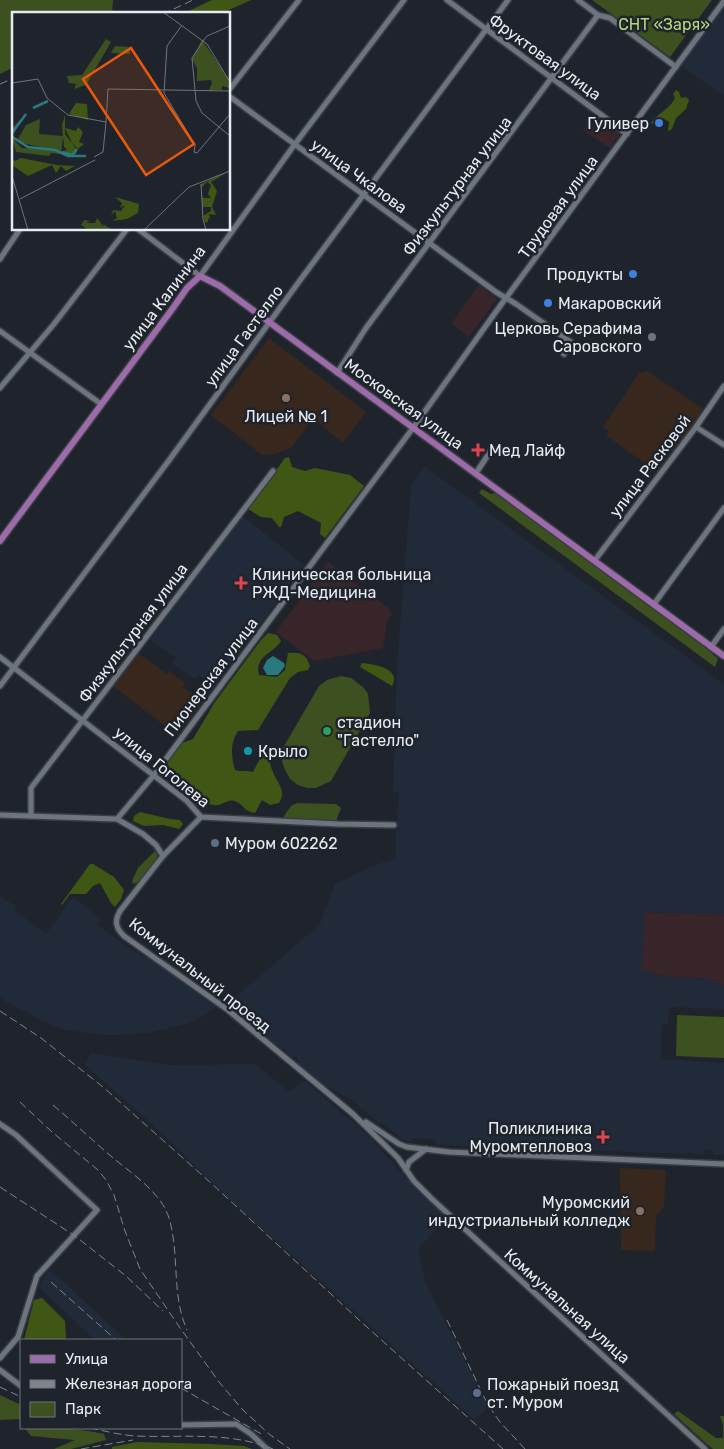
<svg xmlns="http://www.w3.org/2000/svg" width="724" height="1449" font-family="Rubik,sans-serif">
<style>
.commercial{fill:#38252a}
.built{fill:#212a38}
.education{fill:#37271d}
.green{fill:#3d501f}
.forest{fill:#3f5614}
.water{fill:#2a797e}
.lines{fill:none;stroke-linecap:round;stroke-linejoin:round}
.minor-casing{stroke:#393e45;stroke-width:8}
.major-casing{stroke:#393e45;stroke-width:9}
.minor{stroke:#6d747e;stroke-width:5}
.major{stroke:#9d6aaa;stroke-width:6}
.rail{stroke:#80858c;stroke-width:1;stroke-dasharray:8 4;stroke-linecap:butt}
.shop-dot{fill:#3f7fe0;stroke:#1f242c;stroke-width:2}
.worship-dot{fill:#6b7280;stroke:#1f242c;stroke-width:2}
.education-dot{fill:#8d6e63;stroke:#1f242c;stroke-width:2}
.health-dot{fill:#e0444e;stroke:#1f242c;stroke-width:2}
.leisure-dot{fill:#2e9e5b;stroke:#1f242c;stroke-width:2}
.culture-dot{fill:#0f9aa8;stroke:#1f242c;stroke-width:2}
.service-dot{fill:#5c6f8a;stroke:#1f242c;stroke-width:2}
.labels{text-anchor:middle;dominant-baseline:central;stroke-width:5;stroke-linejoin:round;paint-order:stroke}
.park-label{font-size:16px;fill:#b4d97e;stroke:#1f242c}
.street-label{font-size:16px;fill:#e7ebf1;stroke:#1f242c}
.poi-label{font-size:16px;fill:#e7ebf1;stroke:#1f242c;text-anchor:start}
.inset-river{fill:none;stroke:#2a797e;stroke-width:2.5}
.inset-road{fill:none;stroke:#6f747b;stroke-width:1}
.view{fill:#e8590c;fill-opacity:0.15;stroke:#e8590c;stroke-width:2.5}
.inset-edge{fill:none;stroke:#e7ebf1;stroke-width:2.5}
</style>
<rect width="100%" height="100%" fill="#1f242c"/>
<g class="commercial">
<path d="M 595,114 L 621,132 L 610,148 L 583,130 Z"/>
<path d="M 479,285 L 497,299 L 469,337 L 451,324 Z"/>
<path d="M 328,562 L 388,608 L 392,614 L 387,621 L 383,648 L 314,661 L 276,632 Z"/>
<path d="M 644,912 L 724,915 L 724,985 L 721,985 L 711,979 L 667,977 L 642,971 Z"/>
</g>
<g class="built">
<path d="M 724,5 L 724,96 L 680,65 Z"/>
<path d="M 424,466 L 724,684 L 724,915 L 644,912 L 642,971 L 653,972 L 656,975 L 667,977 L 711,979 L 720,985 L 724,985 L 724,1009 L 669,1007 L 668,1024 L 662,1024 L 661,1059 L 724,1063 L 724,1155 L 714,1155 L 713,1150 L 704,1149 L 703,1154 L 688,1153 L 688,1154 L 436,1145 L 435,1140 L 414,1138 L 410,1142 L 403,1140 L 381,1122 L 379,1124 L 372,1118 L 373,1117 L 350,1099 L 322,1084 L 298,1064 L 298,1057 L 291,1057 L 285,1052 L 285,1049 L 281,1049 L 233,1009 L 229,1003 L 320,924 L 334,885 L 370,867 L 396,858 L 396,830 L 394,829 L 394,825 L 395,821 L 397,821 L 399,793 L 393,792 L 397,666 L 411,486 Z"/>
<path d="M 241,515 L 304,565 L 215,685 L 212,685 L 199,675 L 196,679 L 194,679 L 172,664 L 176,658 L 150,640 Z"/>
<path d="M 0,896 L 16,907 L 14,910 L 46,934 L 73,897 L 101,919 L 97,925 L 144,958 L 148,957 L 216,1007 L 200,1018 L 185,1024 L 148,1033 L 124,1035 L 100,1035 L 66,1030 L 45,1022 L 0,998 Z"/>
<path d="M 91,1053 L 170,1065 L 255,1064 L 290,1092 L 301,1082 L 306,1082 L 370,1137 L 407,1179 L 448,1218 L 418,1249 L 426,1284 L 489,1408 L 474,1419 L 235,1204 L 141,1114 L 85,1065 Z"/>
<path d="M 52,1271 L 126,1340 L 95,1340 L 40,1288 L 42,1281 L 48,1272 Z"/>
</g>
<g class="education">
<path d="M 269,338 L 366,412 L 343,443 L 313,418 L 291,448 L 275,454 L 262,455 L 211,415 Z"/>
<path d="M 647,371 L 702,408 L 701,415 L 658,473 L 606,435 L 609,431 L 603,427 L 639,373 Z"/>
<path d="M 138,653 L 167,674 L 169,671 L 185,683 L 183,687 L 203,702 L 177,735 L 113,686 Z"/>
<path d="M 620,1168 L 666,1170 L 664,1206 L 656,1216 L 655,1251 L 621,1250 Z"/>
</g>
<g class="green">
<path d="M 0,0 L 113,0 L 112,14 L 14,14 L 14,67 L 0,74 Z"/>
<path d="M 592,0 L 712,0 L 670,57 Z"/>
<path d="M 482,489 L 491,494 L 496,493 L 706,648 L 718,659 L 715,667 L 479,493 Z"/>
<path d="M 341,676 L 351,678 L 364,688 L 368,694 L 370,713 L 331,781 L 316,788 L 307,788 L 298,785 L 290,779 L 285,770 L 282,761 L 283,748 L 319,686 L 327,680 Z"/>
<path d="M 297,803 L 336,804 L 341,808 L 336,821 L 284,819 L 284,816 L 291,806 Z"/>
<path d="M 155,851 L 157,854 L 157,859 L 141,881 L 133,884 L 132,881 L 138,868 Z"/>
<path d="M 677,1015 L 724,1017 L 724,1058 L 676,1056 Z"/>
<path d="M 0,1395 L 21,1405 L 21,1422 L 19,1419 L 0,1420 Z"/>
<path d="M 678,1411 L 716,1438 L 723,1438 L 723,1425 L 720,1416 L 724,1416 L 724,1449 L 713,1449 L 708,1445 L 674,1414 Z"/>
<path d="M 25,1428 C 53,1428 78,1428 104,1434 L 106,1440 L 71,1449 L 54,1449 L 75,1440 L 31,1436 Z"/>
</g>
<g class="forest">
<path d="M 212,0 L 251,0 L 220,14 L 182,14 Z"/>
<path d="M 676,90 L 679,92 L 681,98 L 686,97 L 689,100 L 686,109 L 676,118 L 672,129 L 668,131 L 669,122 L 663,118 L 657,120 L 653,124 L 651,123 C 658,113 671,108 675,98 L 673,94 Z"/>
<path d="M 289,457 L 292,467 L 305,471 L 315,468 L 350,475 L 364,486 L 325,538 L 320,534 L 321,523 L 298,511 L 284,517 L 281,527 L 279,527 L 272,518 L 261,517 L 248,509 L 285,458 Z"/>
<path d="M 268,633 L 277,635 L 281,641 C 274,653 254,656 259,675 L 277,677 L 285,670 L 288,653 C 301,652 306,654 310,666 L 308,670 L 298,672 L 290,678 L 258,730 L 238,731 C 230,743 231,757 235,770 C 241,772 246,770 253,772 L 264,751 L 268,751 C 269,758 270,766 273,772 C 277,783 287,790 279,803 L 270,805 L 262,800 L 255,813 C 246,813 243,804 235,801 C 228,798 220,807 213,805 C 195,802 176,781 162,770 L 182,743 L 193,739 L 215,702 L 261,640 Z"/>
<path d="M 362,663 C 373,664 402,668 392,686 L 360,667 Z"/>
<path d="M 140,812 L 170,819 L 180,820 L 183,824 L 179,829 L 163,825 L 144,826 L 133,821 L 134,816 Z"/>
<path d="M 90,864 L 93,864 L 114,877 L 124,890 L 121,899 L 115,907 L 111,903 L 100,883 L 93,886 L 86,894 L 70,894 L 62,905 L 61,904 Z"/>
<path d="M 42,1298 L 65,1321 L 66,1340 L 24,1340 L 34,1300 Z"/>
<path d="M 137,1442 L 211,1444 L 244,1446 L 252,1449 L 112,1449 L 112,1447 Z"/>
</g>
<path class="water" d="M 273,656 L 284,663 L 285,666 L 278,675 L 267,675 L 263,668 L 267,660 Z"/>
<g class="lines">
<g class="minor-casing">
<g id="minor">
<path d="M 447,0 L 627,134"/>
<path d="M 578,0 L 598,15 L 610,18 L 676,67"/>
<path d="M 229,90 L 299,0"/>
<path d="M 229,96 L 496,292 L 516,304 L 572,343 L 564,354"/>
<path d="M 138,229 L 200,276 L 295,144 L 404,0"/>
<path d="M 0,259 L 20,229"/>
<path d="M 0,331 L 101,404"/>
<path d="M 337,373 L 366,328 L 598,15"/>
<path d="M 0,388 L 54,324 L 127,229"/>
<path d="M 696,427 L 724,445"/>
<path d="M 476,473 L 490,452"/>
<path d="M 595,560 L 696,427 L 724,386"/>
<path d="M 654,604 L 724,508"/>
<path d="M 711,647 L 724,629"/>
<path d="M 0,657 L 187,801 L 201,817 L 338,824 L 394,825"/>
<path d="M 0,686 L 170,459 L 301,279 L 508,0"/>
<path d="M 0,815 L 117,819 L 143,834 L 156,845 L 163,856"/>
<path d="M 31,816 L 31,788 L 273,471"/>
<path d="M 201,817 L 163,856 L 120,911 C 114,922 116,928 124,936 L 228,1010 L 353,1114 L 398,1158 L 414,1181 L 432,1199 L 705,1449"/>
<path d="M 117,819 L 154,775 L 413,428 L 495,313 L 724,1"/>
<path d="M 366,1122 L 399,1144 L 407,1147 L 449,1152 L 518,1155 L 724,1164"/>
<path d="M 0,1124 L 16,1135 L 97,1210 L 37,1276 L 18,1337 L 0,1358"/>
<path d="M 406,1170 L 409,1162 L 426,1149"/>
<path d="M 0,1370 L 21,1386"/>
<path d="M 181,1425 L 236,1424 L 251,1434 L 267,1449"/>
</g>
</g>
<g class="major-casing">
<path id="major" d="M 0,541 L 173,308 L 187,288 L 200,276 L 220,286 L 724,656"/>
</g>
<use href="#minor" class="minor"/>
<use href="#major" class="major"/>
<g class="rail">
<path d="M 163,14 L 193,0"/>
<path d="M 0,84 L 14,78"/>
<path d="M 0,1011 L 41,1038 L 103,1087 L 211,1183 L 358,1319 L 503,1449"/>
<path d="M 20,1102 L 52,1132 L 98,1170 L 106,1180 L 114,1195 L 125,1231 L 140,1269 L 178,1325 L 219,1382 L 242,1409 L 269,1434 L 290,1449"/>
<path d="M 53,1105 C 73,1122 92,1140 112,1157 C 132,1174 161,1192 169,1218 C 180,1255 171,1294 187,1330"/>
<path d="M 0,1187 L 75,1236 L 126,1276 L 163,1311"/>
<path d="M 51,1282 L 116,1340"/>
<path d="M 447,1320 L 488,1405 L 500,1422 L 525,1449"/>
<path d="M 0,1387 L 21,1397"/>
<path d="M 181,1388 L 263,1435"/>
<path d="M 90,1428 C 105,1431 120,1435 136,1436 C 184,1438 228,1431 273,1449"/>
<path d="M 81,1449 L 133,1440"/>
</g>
</g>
<g class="shop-dot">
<circle cx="659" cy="123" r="5"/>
<circle cx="633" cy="274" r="5"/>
<circle cx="548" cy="303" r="5"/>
</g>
<circle class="worship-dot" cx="652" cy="337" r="5"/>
<g class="education-dot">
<circle cx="286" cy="398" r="5"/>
<circle cx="640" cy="1211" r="5"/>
</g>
<g class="health-dot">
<path d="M475.5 442.5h5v5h5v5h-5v5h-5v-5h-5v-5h5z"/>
<path d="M238.5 575.5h5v5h5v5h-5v5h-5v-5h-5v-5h5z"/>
<path d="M600.5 1129.5h5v5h5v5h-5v5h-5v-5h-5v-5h5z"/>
</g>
<circle class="leisure-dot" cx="327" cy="731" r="5"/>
<circle class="culture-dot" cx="248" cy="751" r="5"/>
<g class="service-dot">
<circle cx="215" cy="843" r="5"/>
<circle cx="477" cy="1393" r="5"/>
</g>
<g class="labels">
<g class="park-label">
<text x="664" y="24">СНТ «Заря»</text>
</g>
<g class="street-label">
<text transform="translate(545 57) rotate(36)">Фруктовая улица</text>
<text transform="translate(359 176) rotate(36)">улица Чкалова</text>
<text transform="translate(457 186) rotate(-53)">Физкультурная улица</text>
<text transform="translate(558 207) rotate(-54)">Трудовая улица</text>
<text transform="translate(164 298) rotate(-53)">улица Калинина</text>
<text transform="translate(244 336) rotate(-54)">улица Гастелло</text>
<text transform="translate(404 404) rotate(36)">Московская улица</text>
<text transform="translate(650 466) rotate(-53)">улица Расковой</text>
<text transform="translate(133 633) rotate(-53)">Физкультурная улица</text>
<text transform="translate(211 677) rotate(-53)">Пионерская улица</text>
<text transform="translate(162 767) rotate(39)">улица Гоголева</text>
<text transform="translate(200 975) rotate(38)">Коммунальный проезд</text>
<text transform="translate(567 1306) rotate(42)">Коммунальная улица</text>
</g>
<g class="poi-label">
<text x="649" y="123" text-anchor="end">Гуливер</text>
<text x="623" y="274" text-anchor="end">Продукты</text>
<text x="558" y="303">Макаровский</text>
<text x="642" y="328" text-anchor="end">Церковь Серафима<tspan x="642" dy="18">Саровского</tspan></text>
<text x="286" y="416" text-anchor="middle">Лицей № 1</text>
<text x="489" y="450">Мед Лайф</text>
<text x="252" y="574">Клиническая больница<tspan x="252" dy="18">РЖД-Медицина</tspan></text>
<text x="337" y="722">стадион<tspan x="337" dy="18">"Гастелло"</tspan></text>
<text x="258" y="751">Крыло</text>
<text x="225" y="843">Муром 602262</text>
<text x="592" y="1128" text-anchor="end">Поликлиника<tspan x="592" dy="18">Муромтепловоз</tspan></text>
<text x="630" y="1202" text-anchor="end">Муромский<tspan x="630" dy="18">индустриальный колледж</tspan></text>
<text x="487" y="1384">Пожарный поезд<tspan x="487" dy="18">ст. Муром</tspan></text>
</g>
</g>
<g transform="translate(12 12)">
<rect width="218" height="218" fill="#1f242c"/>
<path d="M 94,27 L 99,30 L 74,73 L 62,77 L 64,72 L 57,71 L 55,64 L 70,63 ZM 190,28 L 216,66 L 217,76 L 210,74 L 210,78 L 188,79 L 197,78 L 200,71 L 199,68 L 185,69 L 185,56 L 180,47 ZM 103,34 L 118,35 L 118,42 L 99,41 ZM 9,107 L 1,124 L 6,127 L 14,113 L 28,107 L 27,122 L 51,124 L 49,142 L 39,141 L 37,144 L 4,140 L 0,126 L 10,136 L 37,137 L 10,131 L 0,125 L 0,116 ZM 85,206 L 92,215 L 91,212 L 99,217 L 75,217 L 69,213 L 72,208 L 78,209 L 74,211 L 83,211 Z" fill="#3d501f"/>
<path d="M 64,91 L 75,92 L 76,108 L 57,102 ZM 53,103 L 53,122 L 65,138 L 64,143 L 51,140 L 55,137 L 52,135 L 50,113 ZM 66,115 L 71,120 L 67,130 L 72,132 L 66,137 L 60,131 L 53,116 L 64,119 ZM 9,146 L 45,153 L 63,154 L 54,159 L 49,154 L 44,161 L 40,153 L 16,164 L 0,153 L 0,147 L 3,149 ZM 217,159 L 199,170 L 205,179 L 200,195 L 204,203 L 197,202 L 198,208 L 196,206 L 196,210 L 193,211 L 191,204 L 199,199 L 199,195 L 190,195 L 190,182 L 191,186 L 199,186 L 196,182 L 199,173 L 195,170 L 189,176 L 189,172 ZM 103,185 L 127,192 L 126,201 L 115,207 L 100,209 L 105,206 L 103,199 L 99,203 L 101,198 L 109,199 L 113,193 L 108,196 L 110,191 Z" fill="#3f5614"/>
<path class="inset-river" d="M 21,96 L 36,89M 0,121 L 14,102M 0,125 L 16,135 L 43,138 L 56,144 L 74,144M 50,140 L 60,143 L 65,137"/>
<path class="inset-road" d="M 151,0 L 195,32 L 218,70M 170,13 L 155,34 L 152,81 L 183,133M 191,29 L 180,46 L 184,89 L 190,101 L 218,124M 191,29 L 195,24 L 218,14M 0,71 L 26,67 L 35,86 L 56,103 L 94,110 L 96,77 L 218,79M 183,133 L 182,140 L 185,141 L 218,102M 82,145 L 91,140 L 94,110M 0,164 L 16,218M 189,172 L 191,207 L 194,218M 8,187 L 83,148M 132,218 L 177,175 L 218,159"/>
<path class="view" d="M 119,36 L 182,132 L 134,163 L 71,67 Z"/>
<rect width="218" height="218" class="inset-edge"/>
</g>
<rect x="20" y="1339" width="162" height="90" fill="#1f242c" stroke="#6f747b"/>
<rect x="30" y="1355" width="25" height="8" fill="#9d6aaa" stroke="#6f747b"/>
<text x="65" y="1364" font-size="15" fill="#e7ebf1">Улица</text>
<rect x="30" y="1380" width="25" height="8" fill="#80858c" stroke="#6f747b"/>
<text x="65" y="1389" font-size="15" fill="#e7ebf1">Железная дорога</text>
<rect x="30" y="1402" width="25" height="15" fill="#3d501f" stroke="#6f747b"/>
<text x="65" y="1414" font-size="15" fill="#e7ebf1">Парк</text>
</svg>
